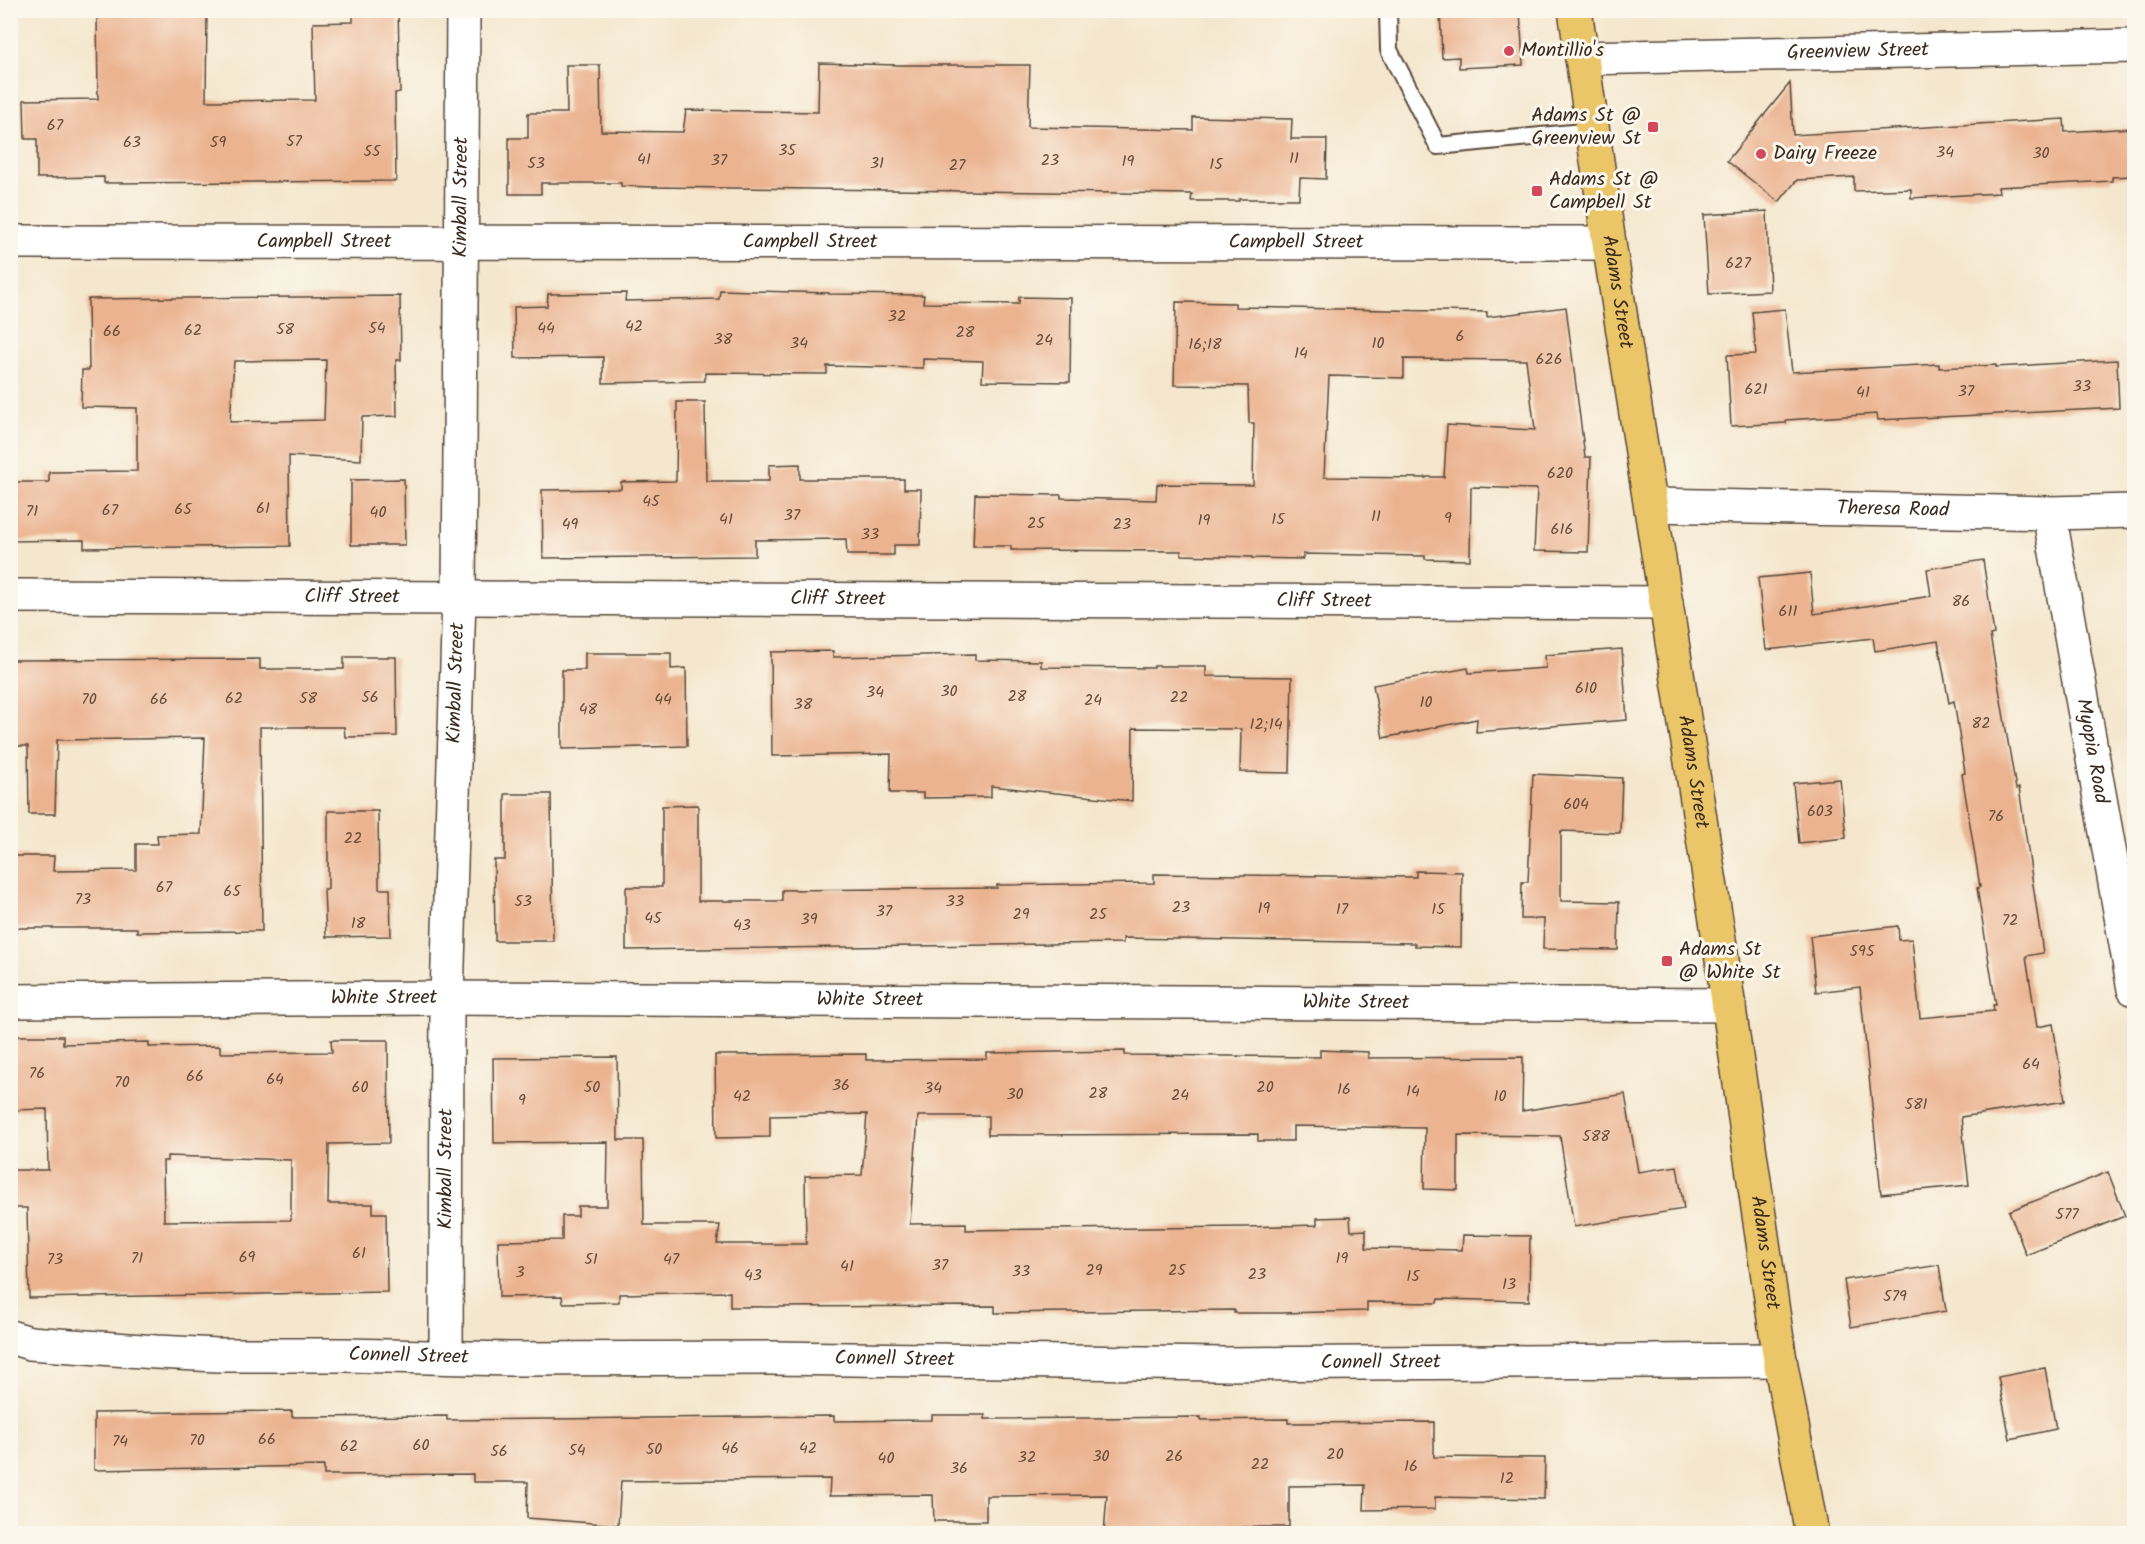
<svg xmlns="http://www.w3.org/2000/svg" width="2145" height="1544" font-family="Kalam,sans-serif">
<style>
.building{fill:#ebb390;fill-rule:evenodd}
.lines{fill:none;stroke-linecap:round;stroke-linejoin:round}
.lane-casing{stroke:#574638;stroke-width:20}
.street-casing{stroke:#574638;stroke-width:36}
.primary-casing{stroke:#574638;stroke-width:36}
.lane{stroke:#fff;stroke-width:16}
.street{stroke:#fff;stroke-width:33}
.primary{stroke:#ebc669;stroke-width:33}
.poi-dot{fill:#d1495b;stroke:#fbf7ec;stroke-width:2}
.labels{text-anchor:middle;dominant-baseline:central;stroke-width:6;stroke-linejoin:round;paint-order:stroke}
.number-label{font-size:16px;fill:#674c3a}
.poi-label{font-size:20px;fill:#3b2a1e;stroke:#fbf7ec;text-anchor:start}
.street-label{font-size:20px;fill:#3b2a1e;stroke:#fbf7ec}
</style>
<rect width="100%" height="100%" fill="#fbf7ec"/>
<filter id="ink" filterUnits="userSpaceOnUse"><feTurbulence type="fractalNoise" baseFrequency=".0167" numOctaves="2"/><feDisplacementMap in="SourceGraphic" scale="12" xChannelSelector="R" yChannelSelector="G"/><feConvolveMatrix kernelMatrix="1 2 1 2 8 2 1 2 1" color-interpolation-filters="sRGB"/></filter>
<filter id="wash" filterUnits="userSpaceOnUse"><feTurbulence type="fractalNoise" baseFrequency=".008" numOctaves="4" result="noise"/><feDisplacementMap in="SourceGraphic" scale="24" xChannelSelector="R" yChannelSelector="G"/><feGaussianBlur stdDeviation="1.35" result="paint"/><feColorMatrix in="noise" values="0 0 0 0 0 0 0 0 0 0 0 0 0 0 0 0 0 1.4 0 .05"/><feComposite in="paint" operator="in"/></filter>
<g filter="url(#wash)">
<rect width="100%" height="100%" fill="#f4e7ce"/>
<g id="blocks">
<g class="building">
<path d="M 97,10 L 207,10 L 206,101 L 315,100 L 313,23 L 353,22 L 353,10 L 398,10 L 400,92 L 395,93 L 396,181 L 104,183 L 104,177 L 37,178 L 37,139 L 25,139 L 24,100 L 98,99 Z"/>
<path d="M 1440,10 L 1520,10 L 1523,65 L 1459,68 L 1459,57 L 1442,58 Z"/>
<path d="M 819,63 L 898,65 L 1030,65 L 1028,127 L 1193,130 L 1193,117 L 1292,119 L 1291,139 L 1327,139 L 1326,179 L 1300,178 L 1299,199 L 1239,199 L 1239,201 L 1191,201 L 1192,194 L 654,187 L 621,186 L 621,183 L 541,183 L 541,194 L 509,194 L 509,138 L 528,138 L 528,113 L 567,113 L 566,65 L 600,65 L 601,131 L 683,132 L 686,110 L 818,112 Z"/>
<path d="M 1790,83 L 1793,135 L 2064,119 L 2065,132 L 2134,128 L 2134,176 L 2112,177 L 2112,181 L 1998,187 L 1999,193 L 1911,198 L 1911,189 L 1854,191 L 1854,177 L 1797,180 L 1779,202 L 1727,161 Z"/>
<path d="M 1767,211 L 1770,291 L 1709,294 L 1704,215 Z"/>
<path d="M 720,290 L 829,293 L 829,294 L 924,295 L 923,303 L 1019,304 L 1019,297 L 1071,298 L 1070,382 L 982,381 L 983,361 L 923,359 L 923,368 L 827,366 L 827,374 L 705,373 L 705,381 L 603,383 L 603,357 L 515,358 L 514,307 L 547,306 L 548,294 L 626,293 L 625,301 L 719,299 Z"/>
<path d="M 400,296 L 401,360 L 396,360 L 397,416 L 362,417 L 361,460 L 289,456 L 290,546 L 84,548 L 84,540 L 10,541 L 10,482 L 49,482 L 49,472 L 137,471 L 137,408 L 81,407 L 82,370 L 89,370 L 88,299 ZM 326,360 L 324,420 L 230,422 L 234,361 Z"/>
<path d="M 1176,302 L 1235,303 L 1235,307 L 1487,312 L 1487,317 L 1566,307 L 1585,457 L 1591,457 L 1588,552 L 1534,551 L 1537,489 L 1471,487 L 1470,560 L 1425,559 L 1425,556 L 1303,554 L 1303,559 L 1252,558 L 1252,557 L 1181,555 L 1181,551 L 1011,550 L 1011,546 L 973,546 L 975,494 L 1061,495 L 1061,498 L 1156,500 L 1157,484 L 1253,485 L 1254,423 L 1249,423 L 1248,386 L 1174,385 ZM 1404,359 L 1526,360 L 1535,430 L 1447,425 L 1444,477 L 1426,477 L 1426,478 L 1324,477 L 1329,376 L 1404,378 Z"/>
<path d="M 1785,309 L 1792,372 L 1939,364 L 1939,368 L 1996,365 L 1996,367 L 2117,360 L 2119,408 L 1878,420 L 1877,414 L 1786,420 L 1786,423 L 1731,426 L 1727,355 L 1756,354 L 1752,312 Z"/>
<path d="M 677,402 L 705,402 L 706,481 L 769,481 L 769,465 L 800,464 L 800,479 L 904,479 L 904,489 L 921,489 L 920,545 L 894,545 L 894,555 L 847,555 L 846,539 L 755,540 L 755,556 L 543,558 L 542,490 L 621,489 L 621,482 L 676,481 Z"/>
<path d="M 404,479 L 405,545 L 351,545 L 351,480 Z"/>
<path d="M 1983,560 L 1994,634 L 1990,635 L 2016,789 L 2019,788 L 2043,953 L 2026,956 L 2037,1027 L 2053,1024 L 2065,1101 L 1961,1117 L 1969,1185 L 1881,1194 L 1860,987 L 1816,992 L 1810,936 L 1898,926 L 1899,940 L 1912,939 L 1920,1018 L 1994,1011 L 1993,1005 L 1996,1005 L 1977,888 L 1980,887 L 1962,774 L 1965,773 L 1954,701 L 1949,703 L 1938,641 L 1875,651 L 1873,638 L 1766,650 L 1758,578 L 1810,573 L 1814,614 L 1931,596 L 1927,569 Z"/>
<path d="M 1622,649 L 1627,720 L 1476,732 L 1477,719 L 1383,738 L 1373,685 L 1468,668 L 1469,673 L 1546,668 L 1545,655 Z"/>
<path d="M 833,651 L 833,657 L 975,654 L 975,660 L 1041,661 L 1041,667 L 1154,668 L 1154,666 L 1206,666 L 1206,676 L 1292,677 L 1290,773 L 1240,772 L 1241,729 L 1133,728 L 1132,801 L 991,786 L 991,797 L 923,798 L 923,793 L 890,793 L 891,754 L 772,756 L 771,652 Z"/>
<path d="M 585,653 L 671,653 L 671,669 L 686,668 L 687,746 L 562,749 L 562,670 L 585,670 Z"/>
<path d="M 344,657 L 396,657 L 397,736 L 345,737 L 344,727 L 260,727 L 262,931 L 137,932 L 137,928 L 10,928 L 10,856 L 54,856 L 53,871 L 136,870 L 136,844 L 158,844 L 157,835 L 201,834 L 205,738 L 57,740 L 55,814 L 29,814 L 28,746 L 10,746 L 10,660 L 260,659 L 260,669 L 344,669 Z"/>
<path d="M 1533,774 L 1622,778 L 1620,833 L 1561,831 L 1561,901 L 1619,902 L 1618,950 L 1543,949 L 1544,919 L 1521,919 L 1522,882 L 1528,882 Z"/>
<path d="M 1840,779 L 1846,838 L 1799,843 L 1793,783 Z"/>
<path d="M 505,794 L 551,794 L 553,941 L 495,941 L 494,860 L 505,860 Z"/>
<path d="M 698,805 L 698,901 L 782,901 L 782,890 L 997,888 L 997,885 L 1154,883 L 1154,874 L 1416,877 L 1416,871 L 1462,872 L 1461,947 L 1415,946 L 1415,943 L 1123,938 L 1123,943 L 626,950 L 626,887 L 662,887 L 662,806 Z"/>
<path d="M 328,811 L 378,811 L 379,889 L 390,889 L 391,936 L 326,937 L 324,889 L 328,889 Z"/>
<path d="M 10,1036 L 63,1036 L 63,1044 L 149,1042 L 149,1047 L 220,1046 L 220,1053 L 332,1052 L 331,1040 L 388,1040 L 389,1143 L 329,1144 L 328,1204 L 373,1204 L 373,1213 L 386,1213 L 387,1292 L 29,1298 L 27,1208 L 10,1208 L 10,1170 L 48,1170 L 47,1109 L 10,1110 ZM 167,1156 L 291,1160 L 291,1220 L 164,1221 L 163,1161 L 167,1161 Z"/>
<path d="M 1320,1050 L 1368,1052 L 1368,1058 L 1523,1057 L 1522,1111 L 1625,1094 L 1638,1172 L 1677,1166 L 1684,1209 L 1574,1227 L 1560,1136 L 1458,1135 L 1458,1190 L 1424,1189 L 1425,1128 L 1293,1126 L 1293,1141 L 1258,1141 L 1258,1134 L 988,1135 L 988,1116 L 918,1116 L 910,1224 L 966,1223 L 966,1230 L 1246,1227 L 1317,1225 L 1317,1218 L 1350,1217 L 1351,1231 L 1366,1230 L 1366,1248 L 1462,1250 L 1463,1235 L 1530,1236 L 1529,1301 L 1438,1299 L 1437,1303 L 1367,1302 L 1367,1311 L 1281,1313 L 1234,1313 L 1234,1310 L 995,1313 L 995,1306 L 730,1307 L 730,1292 L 619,1294 L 619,1302 L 563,1303 L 562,1296 L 499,1297 L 498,1241 L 562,1240 L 562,1216 L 578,1216 L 578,1206 L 607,1206 L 608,1142 L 494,1143 L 493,1058 L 617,1057 L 618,1140 L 643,1140 L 644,1225 L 720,1225 L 717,1244 L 806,1244 L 805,1176 L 862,1175 L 867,1114 L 770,1116 L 770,1137 L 716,1138 L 715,1055 L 866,1054 L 866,1060 L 987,1059 L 987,1053 L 1125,1051 L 1125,1055 L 1320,1057 Z"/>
<path d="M 2108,1172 L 2125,1216 L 2026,1255 L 2009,1211 Z"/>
<path d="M 1939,1265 L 1946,1311 L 1851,1327 L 1844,1280 Z"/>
<path d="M 2045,1368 L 2056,1429 L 2010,1439 L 1998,1377 Z"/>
<path d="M 292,1411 L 292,1417 L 447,1416 L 447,1420 L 834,1416 L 834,1421 L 932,1420 L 932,1415 L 985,1415 L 985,1419 L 1201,1417 L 1201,1420 L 1288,1419 L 1288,1423 L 1434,1422 L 1434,1457 L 1545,1458 L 1544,1499 L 1435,1497 L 1435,1509 L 1364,1510 L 1365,1485 L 1289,1486 L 1289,1527 L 1243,1527 L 1242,1533 L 1104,1533 L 1107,1495 L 986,1496 L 986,1521 L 934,1521 L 933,1495 L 829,1496 L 830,1479 L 621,1481 L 618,1525 L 527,1518 L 528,1482 L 473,1482 L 473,1474 L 324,1475 L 324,1466 L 94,1470 L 94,1413 Z"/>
</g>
</g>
</g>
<g filter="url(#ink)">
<use href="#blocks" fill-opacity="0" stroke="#574638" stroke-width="1.5"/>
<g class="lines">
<g class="lane-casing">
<path id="lane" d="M 1388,10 L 1389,50 L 1438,146 L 1593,131"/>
</g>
<g class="street-casing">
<g id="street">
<path id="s1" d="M 1582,58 L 2134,46"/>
<path id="s2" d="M 10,242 L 1609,243"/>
<path id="s3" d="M 1651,505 L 2049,513 L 2134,511"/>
<path id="s4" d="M 2049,513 L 2134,989"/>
<path id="s5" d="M 10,596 L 1666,603"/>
<path id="s6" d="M 10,1001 L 447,998 L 1729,1005"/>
<path id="s7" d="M 10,1337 L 30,1343 L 156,1352 L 218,1355 L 346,1355 L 510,1359 L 772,1358 L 1223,1364 L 1780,1360"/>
<path id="s8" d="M 446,1357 L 447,998 L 459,597 L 463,10"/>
</g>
</g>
<g class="primary-casing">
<g id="primary">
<path id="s9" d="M 1575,10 L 1609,243 L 1719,939 L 1780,1360 L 1812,1534"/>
</g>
</g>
<use href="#lane" class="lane"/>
<use href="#street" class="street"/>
<use href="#primary" class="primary"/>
</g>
</g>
<g class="poi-dot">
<circle cx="1509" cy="51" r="6"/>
<rect x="1647" y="121" width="12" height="12" rx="3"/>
<circle cx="1761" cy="154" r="6"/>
<rect x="1531" y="185" width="12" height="12" rx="3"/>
<rect x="1661" y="955" width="12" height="12" rx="3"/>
</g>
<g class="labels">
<g class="number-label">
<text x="55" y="125">67</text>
<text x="294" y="141">57</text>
<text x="132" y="142">63</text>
<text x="218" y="142">59</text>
<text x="787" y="150">35</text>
<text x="372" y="151">55</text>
<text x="1945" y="152">34</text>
<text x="2041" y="153">30</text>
<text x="1294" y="158">11</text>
<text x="644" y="159">41</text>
<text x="719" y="160">37</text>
<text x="1050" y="160">23</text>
<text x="1128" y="161">19</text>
<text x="536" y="163">53</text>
<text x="877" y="163">31</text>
<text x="1216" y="164">15</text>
<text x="957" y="165">27</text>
<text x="1738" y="263">627</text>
<text x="897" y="316">32</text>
<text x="634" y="326">42</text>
<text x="377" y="328">54</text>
<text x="546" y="328">44</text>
<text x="285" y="329">58</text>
<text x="193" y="330">62</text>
<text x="112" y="331">66</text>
<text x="965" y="332">28</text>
<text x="1460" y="336">6</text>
<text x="723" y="339">38</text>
<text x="1044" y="340">24</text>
<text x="799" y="343">34</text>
<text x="1378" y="343">10</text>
<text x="1205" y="344">16;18</text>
<text x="1301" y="353">14</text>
<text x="1549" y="359">626</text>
<text x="2082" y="386">33</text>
<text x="1756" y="389">621</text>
<text x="1966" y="391">37</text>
<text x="1863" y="392">41</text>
<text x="1560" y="473">620</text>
<text x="651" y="501">45</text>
<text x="263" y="508">61</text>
<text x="183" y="509">65</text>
<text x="110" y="510">67</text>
<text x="32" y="511">71</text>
<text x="378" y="512">40</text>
<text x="792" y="515">37</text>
<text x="1376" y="516">11</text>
<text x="1448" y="518">9</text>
<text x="726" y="519">41</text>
<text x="1278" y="519">15</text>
<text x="1204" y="520">19</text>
<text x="1036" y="523">25</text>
<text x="570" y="524">49</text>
<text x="1122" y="524">23</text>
<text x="1562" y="529">616</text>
<text x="870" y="534">33</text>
<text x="1961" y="601">86</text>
<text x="1788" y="611">611</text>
<text x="1586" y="688">610</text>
<text x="949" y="691">30</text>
<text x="875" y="692">34</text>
<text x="1017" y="696">28</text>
<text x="370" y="697">56</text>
<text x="1179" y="697">22</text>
<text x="234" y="698">62</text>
<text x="308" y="698">58</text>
<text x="89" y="699">70</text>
<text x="159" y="699">66</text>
<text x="663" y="699">44</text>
<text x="1093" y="700">24</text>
<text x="1426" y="702">10</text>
<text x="803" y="704">38</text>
<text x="588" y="709">48</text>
<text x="1981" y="723">82</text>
<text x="1266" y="724">12;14</text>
<text x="1576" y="804">604</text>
<text x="1820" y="811">603</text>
<text x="1996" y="816">76</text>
<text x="353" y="838">22</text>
<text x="164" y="887">67</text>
<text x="232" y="891">65</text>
<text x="83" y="899">73</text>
<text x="523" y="901">53</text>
<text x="955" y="901">33</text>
<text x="1181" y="907">23</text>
<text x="1264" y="908">19</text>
<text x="1342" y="909">17</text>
<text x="1438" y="909">15</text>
<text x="884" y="911">37</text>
<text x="1021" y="914">29</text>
<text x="1098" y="914">25</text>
<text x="653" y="918">45</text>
<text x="809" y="919">39</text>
<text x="2010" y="920">72</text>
<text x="358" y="923">18</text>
<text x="742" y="925">43</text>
<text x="1862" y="951">595</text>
<text x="2031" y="1064">64</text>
<text x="37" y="1073">76</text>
<text x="195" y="1076">66</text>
<text x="275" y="1079">64</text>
<text x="122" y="1082">70</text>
<text x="841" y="1085">36</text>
<text x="360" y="1087">60</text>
<text x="592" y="1087">50</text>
<text x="1265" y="1087">20</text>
<text x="933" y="1088">34</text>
<text x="1344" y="1089">16</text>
<text x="1413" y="1091">14</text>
<text x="1098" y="1093">28</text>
<text x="1015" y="1094">30</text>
<text x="1180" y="1095">24</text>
<text x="742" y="1096">42</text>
<text x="1500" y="1096">10</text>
<text x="522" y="1100">9</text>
<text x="1916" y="1104">581</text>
<text x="1596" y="1136">588</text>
<text x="2067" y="1214">577</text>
<text x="359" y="1253">61</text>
<text x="247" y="1257">69</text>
<text x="137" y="1258">71</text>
<text x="1342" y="1258">19</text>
<text x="55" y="1259">73</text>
<text x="591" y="1259">51</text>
<text x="671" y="1259">47</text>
<text x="940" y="1265">37</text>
<text x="847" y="1266">41</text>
<text x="1094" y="1270">29</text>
<text x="1177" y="1270">25</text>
<text x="1021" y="1271">33</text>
<text x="520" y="1272">3</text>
<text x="1257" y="1274">23</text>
<text x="753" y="1275">43</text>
<text x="1413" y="1276">15</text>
<text x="1509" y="1284">13</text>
<text x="1895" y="1296">579</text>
<text x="267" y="1439">66</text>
<text x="197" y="1440">70</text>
<text x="120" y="1441">74</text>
<text x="421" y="1445">60</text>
<text x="349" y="1446">62</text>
<text x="730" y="1448">46</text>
<text x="808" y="1448">42</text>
<text x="654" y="1449">50</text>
<text x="577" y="1450">54</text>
<text x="499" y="1451">56</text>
<text x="1335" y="1454">20</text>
<text x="1101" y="1456">30</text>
<text x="1174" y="1456">26</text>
<text x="1027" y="1457">32</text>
<text x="886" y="1458">40</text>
<text x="1260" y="1464">22</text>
<text x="1411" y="1466">16</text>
<text x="959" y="1468">36</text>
<text x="1507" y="1478">12</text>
</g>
<g class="poi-label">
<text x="1521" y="51">Montillio's</text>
<text x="1641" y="116" text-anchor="end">Adams St @<tspan x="1641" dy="23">Greenview St</tspan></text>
<text x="1773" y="154">Dairy Freeze</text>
<text x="1549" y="180">Adams St @<tspan x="1549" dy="23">Campbell St</tspan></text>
<text x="1679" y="950">Adams St<tspan x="1679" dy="23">@ White St</tspan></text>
</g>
<g class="street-label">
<text stroke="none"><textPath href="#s1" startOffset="276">Greenview Street</textPath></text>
<text stroke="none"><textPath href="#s8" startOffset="1160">Kimball Street</textPath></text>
<text stroke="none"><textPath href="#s2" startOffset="314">Campbell Street</textPath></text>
<text stroke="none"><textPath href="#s2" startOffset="800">Campbell Street</textPath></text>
<text stroke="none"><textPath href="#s2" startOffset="1286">Campbell Street</textPath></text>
<text stroke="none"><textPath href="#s9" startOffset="285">Adams Street</textPath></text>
<text stroke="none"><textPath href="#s3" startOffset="242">Theresa Road</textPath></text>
<text stroke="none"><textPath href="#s5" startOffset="342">Cliff Street</textPath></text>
<text stroke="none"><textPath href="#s5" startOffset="828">Cliff Street</textPath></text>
<text stroke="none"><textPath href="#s5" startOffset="1314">Cliff Street</textPath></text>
<text stroke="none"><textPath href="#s8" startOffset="674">Kimball Street</textPath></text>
<text stroke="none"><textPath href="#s4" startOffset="242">Myopia Road</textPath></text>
<text stroke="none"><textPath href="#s9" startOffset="771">Adams Street</textPath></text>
<text stroke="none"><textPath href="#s6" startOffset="374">White Street</textPath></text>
<text stroke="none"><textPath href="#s6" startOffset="860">White Street</textPath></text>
<text stroke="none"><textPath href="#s6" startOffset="1346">White Street</textPath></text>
<text stroke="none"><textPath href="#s8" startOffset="188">Kimball Street</textPath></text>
<text stroke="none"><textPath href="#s9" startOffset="1257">Adams Street</textPath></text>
<text stroke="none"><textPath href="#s7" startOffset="400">Connell Street</textPath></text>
<text stroke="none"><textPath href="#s7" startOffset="886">Connell Street</textPath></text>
<text stroke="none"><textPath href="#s7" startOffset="1372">Connell Street</textPath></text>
</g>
</g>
<rect width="2145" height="1544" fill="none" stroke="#fbf7ec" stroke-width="36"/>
</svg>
